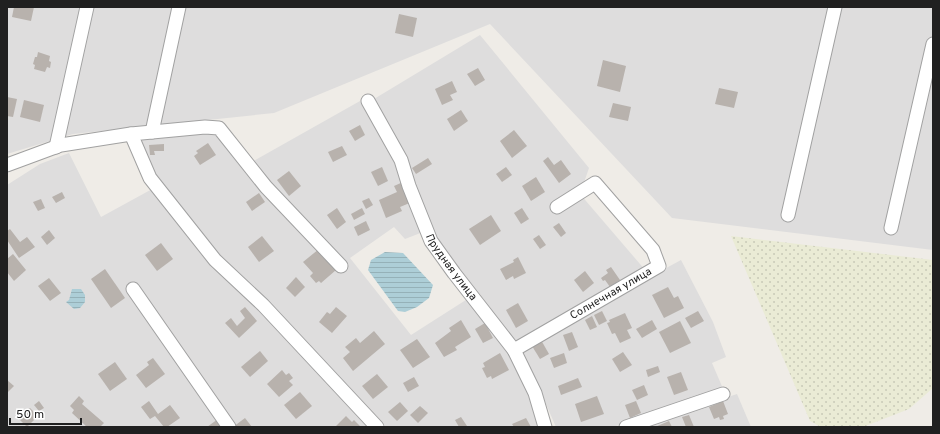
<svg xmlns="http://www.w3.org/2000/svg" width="940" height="434" font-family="Overpass,sans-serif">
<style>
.residential{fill:#dedddd}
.farmland{fill:url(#farmland-dots)}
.water{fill:url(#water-rules)}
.building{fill:#b8b2ad}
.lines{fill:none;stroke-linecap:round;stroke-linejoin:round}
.minor-casing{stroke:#a1a1a1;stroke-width:15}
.minor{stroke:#fff;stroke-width:13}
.labels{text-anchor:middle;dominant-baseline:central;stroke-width:3;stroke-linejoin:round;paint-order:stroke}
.street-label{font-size:11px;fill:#202020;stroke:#fff}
</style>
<defs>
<pattern id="farmland-dots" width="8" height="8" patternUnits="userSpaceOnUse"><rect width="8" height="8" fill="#eaebd5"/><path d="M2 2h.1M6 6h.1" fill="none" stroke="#c8c9b7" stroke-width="1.8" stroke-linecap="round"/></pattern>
<pattern id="water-rules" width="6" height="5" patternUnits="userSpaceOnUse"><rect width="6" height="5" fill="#adced7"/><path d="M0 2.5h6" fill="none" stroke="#95b1b8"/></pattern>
</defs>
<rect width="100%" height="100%" fill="#efece7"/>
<g class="residential">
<path d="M 7,7 L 933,7 L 933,250 L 672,218 L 490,24 L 274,113 L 73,134 L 7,154 Z"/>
<path d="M 480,35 L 589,168 L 580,194 L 646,271 L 515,345 L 480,294 L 465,278 L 437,240 L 374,99 Z"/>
<path d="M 360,101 L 400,169 L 423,232 L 405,239 L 394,227 L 350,258 L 411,335 L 469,298 L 499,332 L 525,380 L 540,427 L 385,427 L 232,269 L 218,257 L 152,178 L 139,136 L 219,131 L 248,164 Z"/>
<path d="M 69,153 L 101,217 L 154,188 L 258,305 L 370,427 L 7,427 L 7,185 L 40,164 Z"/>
<path d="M 681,260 L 713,322 L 726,357 L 712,363 L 724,391 L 613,427 L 556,427 L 521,347 Z"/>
<path d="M 737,394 L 751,427 L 637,427 Z"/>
</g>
<path class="farmland" d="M 731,236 L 933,260 L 933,388 L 909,409 L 863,427 L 821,427 L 810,421 Z"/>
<g class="water">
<path d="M 385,252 L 403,253 L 433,285 L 429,298 L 417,307 L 405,312 L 398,311 L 368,270 L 371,260 Z"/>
<path d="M 72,289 L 81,289 L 85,295 L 85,302 L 80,308 L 74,309 L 66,302 L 69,300 Z"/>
</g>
<g class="building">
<path d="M 14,7 L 34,7 L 31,21 L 12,17 Z"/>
<path d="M 399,14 L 417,18 L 413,37 L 395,33 Z"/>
<path d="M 38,52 L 50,56 L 49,61 L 51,62 L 50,68 L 47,67 L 45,72 L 34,69 L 35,65 L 33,64 L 35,57 L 37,57 Z"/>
<path d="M 603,60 L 626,66 L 620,92 L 597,86 Z"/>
<path d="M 478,68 L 485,80 L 475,86 L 467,74 Z"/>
<path d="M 452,81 L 457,92 L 450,95 L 453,100 L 442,105 L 435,89 Z"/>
<path d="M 719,88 L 738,92 L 734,108 L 715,104 Z"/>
<path d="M 7,97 L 17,99 L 13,117 L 7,116 Z"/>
<path d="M 24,100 L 44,105 L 40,122 L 20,117 Z"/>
<path d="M 613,103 L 631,107 L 628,121 L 609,117 Z"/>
<path d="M 461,110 L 468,121 L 454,131 L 447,119 Z"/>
<path d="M 360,125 L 365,135 L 355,141 L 349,131 Z"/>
<path d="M 514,130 L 527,146 L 512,158 L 500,141 Z"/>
<path d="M 208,143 L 216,155 L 200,165 L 194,156 L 198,153 L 196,151 Z"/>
<path d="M 164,144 L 164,151 L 154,151 L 155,155 L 150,155 L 149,145 Z"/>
<path d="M 342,146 L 347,155 L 333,162 L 328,152 Z"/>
<path d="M 548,157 L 554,165 L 561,160 L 571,174 L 559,183 L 543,161 Z"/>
<path d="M 428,158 L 432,164 L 416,174 L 412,168 Z"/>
<path d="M 382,167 L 388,181 L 378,186 L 371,172 Z"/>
<path d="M 506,167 L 512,175 L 502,182 L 496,174 Z"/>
<path d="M 289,171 L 301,186 L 289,196 L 277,180 Z"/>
<path d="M 536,177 L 545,192 L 531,201 L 522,186 Z"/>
<path d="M 403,182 L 412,202 L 400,207 L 402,211 L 386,218 L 379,200 L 397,192 L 394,186 Z"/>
<path d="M 62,192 L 65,198 L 56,203 L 52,197 Z"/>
<path d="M 259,193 L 265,202 L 252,211 L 246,202 Z"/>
<path d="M 369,198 L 373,205 L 366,209 L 362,201 Z"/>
<path d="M 41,199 L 45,208 L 38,211 L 33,202 Z"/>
<path d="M 337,208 L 346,222 L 337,229 L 327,215 Z"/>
<path d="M 362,208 L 365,214 L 354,220 L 351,214 Z"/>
<path d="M 522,208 L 529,219 L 521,224 L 514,213 Z"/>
<path d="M 491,215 L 501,231 L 480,245 L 469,229 Z"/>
<path d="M 366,221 L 370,230 L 358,236 L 354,227 Z"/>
<path d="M 559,223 L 566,233 L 561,237 L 553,227 Z"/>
<path d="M 10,229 L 20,242 L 27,237 L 35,247 L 19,258 L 7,240 L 7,231 Z"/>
<path d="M 49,230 L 55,238 L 47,245 L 41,237 Z"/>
<path d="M 539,235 L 546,245 L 540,249 L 533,239 Z"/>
<path d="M 262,236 L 274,251 L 259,262 L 248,247 Z"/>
<path d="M 161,243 L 173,259 L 157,271 L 145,255 Z"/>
<path d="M 319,249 L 336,270 L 321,283 L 319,281 L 316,283 L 310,276 L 313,273 L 303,262 Z"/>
<path d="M 13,254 L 26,270 L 14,281 L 7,272 L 7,259 Z"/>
<path d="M 518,257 L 526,273 L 514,279 L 513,276 L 506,280 L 500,269 L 514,262 L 513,260 Z"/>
<path d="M 611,267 L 620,280 L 610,287 L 605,280 L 603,281 L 601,278 L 608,273 L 606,270 Z"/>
<path d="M 105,269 L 125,298 L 111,308 L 91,279 Z"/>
<path d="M 585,271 L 594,283 L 583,292 L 574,280 Z"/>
<path d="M 296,277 L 305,287 L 295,297 L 286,288 Z"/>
<path d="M 49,278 L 61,293 L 50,301 L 38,286 Z"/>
<path d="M 668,287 L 674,298 L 678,296 L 684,308 L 664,318 L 652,295 Z"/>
<path d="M 518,303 L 528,321 L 516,328 L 506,310 Z"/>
<path d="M 245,307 L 257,321 L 239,338 L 225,323 L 231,318 L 237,326 L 245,318 L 240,311 Z"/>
<path d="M 336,307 L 347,316 L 332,333 L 319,322 L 327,312 L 330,314 Z"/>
<path d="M 602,311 L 607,321 L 599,325 L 594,315 Z"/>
<path d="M 698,311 L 704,321 L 691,328 L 685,318 Z"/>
<path d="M 625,313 L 632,328 L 627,330 L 631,338 L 620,343 L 615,333 L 612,334 L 607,323 L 610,322 L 609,320 Z"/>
<path d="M 592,316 L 597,327 L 590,330 L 585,320 Z"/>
<path d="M 461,320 L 471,337 L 455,347 L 457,350 L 444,357 L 435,343 L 451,331 L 449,328 Z"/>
<path d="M 652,320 L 657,329 L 642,338 L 636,329 Z"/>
<path d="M 680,321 L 691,343 L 670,353 L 659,332 Z"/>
<path d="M 485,323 L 493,338 L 483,343 L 475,329 Z"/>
<path d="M 374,331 L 385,344 L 353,371 L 343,358 L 350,352 L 345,347 L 356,338 L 360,343 Z"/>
<path d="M 572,332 L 578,347 L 569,351 L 563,335 Z"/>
<path d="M 417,339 L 430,357 L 413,368 L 400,350 Z"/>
<path d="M 541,340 L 549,354 L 540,359 L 532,346 Z"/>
<path d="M 260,351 L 268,361 L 250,377 L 241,367 Z"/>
<path d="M 623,352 L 632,365 L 620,372 L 612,359 Z"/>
<path d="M 500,353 L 509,370 L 492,379 L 491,376 L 487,378 L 482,368 L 485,367 L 483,363 Z"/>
<path d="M 564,353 L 567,363 L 554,368 L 550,358 Z"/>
<path d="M 153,358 L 165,374 L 146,388 L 136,375 L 149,365 L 147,362 Z"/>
<path d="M 115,362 L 127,379 L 110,391 L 98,374 Z"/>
<path d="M 658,366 L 660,372 L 648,377 L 646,370 Z"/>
<path d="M 282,370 L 286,375 L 289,373 L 293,378 L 289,381 L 293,385 L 279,397 L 267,384 Z"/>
<path d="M 681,372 L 688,390 L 674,395 L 667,377 Z"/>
<path d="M 377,374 L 388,387 L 373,399 L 362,386 Z"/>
<path d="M 414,377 L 419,386 L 408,392 L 403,383 Z"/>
<path d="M 578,378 L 582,387 L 561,395 L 558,386 Z"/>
<path d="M 7,380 L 14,386 L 7,393 Z"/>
<path d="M 644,385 L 648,395 L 637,400 L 632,390 Z"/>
<path d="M 300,392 L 312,406 L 296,419 L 284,405 Z"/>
<path d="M 79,396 L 84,401 L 82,404 L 104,423 L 100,427 L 87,427 L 72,413 L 74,410 L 70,406 Z"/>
<path d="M 597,396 L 604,414 L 581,422 L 575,404 Z"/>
<path d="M 39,401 L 44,408 L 39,411 L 34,405 Z"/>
<path d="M 149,401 L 158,414 L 170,405 L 180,418 L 167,427 L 164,427 L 155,416 L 150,419 L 141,407 Z"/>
<path d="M 636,401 L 641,413 L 630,418 L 625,405 Z"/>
<path d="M 723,401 L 728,414 L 723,416 L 724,419 L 720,420 L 719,417 L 714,419 L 709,407 Z"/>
<path d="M 400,402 L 408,411 L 397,421 L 388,412 Z"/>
<path d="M 420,406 L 428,413 L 418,423 L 410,415 Z"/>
<path d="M 30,408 L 38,416 L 27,427 L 19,419 Z"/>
<path d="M 689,415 L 694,427 L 686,427 L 682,417 Z"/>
<path d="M 346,416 L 352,422 L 354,420 L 361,427 L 335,427 Z"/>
<path d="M 461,417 L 467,426 L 465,427 L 459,427 L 455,420 Z"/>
<path d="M 245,418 L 252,427 L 233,427 Z"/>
<path d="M 526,418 L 531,427 L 514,427 L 512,424 Z"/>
<path d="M 218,419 L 223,427 L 207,427 Z"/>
<path d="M 669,421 L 672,427 L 655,427 Z"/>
</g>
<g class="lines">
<g class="minor-casing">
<g id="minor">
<path id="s1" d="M 368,101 L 401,160 L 409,186 L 431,241 L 454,273 L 514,350 L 535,393 L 545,427"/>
<path d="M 152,132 L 179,7"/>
<path d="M 131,134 L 150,178 L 215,260 L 263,305 L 377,427"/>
<path d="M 56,147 L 87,7"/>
<path d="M 7,165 L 61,145 L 131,134 L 205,127 L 219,128 L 266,187 L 341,266"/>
<path d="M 788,215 L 835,7"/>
<path d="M 891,228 L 933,44"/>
<path d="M 133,289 L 229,427"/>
<path id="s2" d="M 514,350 L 659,266 L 653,250 L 595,183 L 557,207"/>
<path d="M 626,427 L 723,394"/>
</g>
</g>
<use href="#minor" class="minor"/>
</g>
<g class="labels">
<g class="street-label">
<text stroke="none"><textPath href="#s1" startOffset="187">Прудная улица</textPath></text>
<text stroke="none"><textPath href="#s2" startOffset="112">Солнечная улица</textPath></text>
</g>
</g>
<rect width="940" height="434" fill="none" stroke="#202020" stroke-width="16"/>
<path d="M10 418v6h71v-6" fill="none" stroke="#202020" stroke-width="2"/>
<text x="16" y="418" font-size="12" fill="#202020" stroke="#ffffff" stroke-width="3" paint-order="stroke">50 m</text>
</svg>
